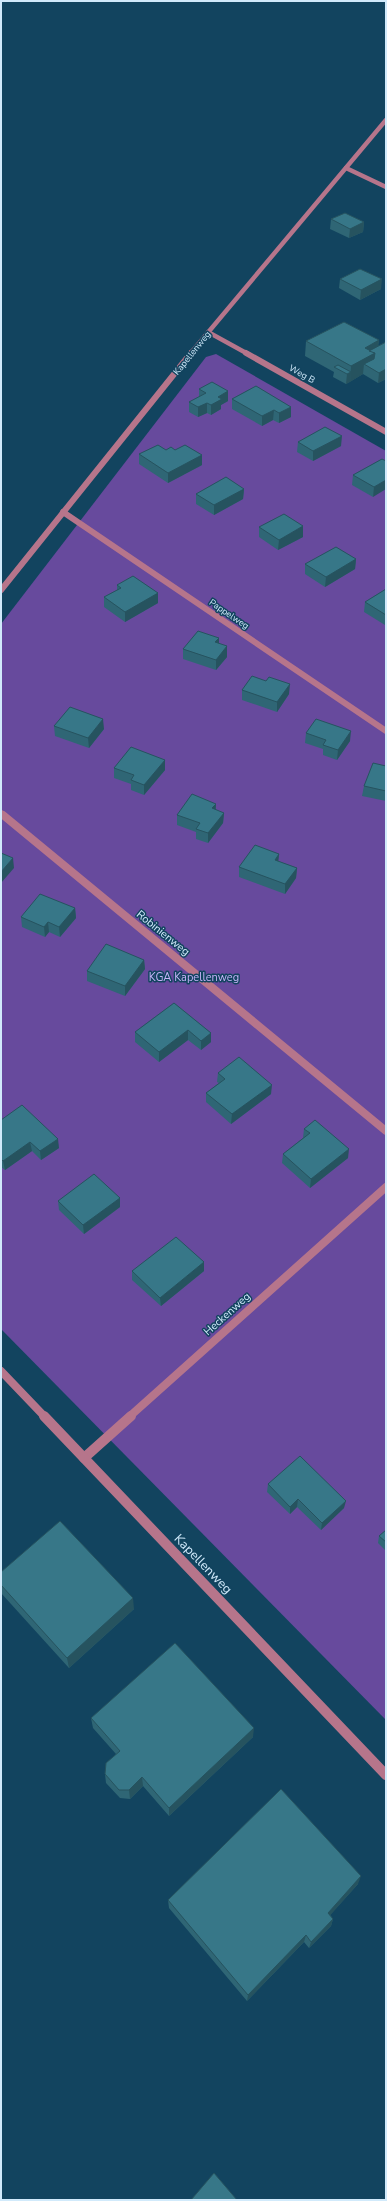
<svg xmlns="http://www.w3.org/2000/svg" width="387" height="2201" font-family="'Nunito Sans',sans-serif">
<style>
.green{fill:#674a9d}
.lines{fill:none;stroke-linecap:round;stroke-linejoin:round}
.lane-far2{stroke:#b6758b;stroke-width:6}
.lane-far1{stroke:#b6758b;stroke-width:8}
.lane{stroke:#b6758b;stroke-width:10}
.street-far3{stroke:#b6758b;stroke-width:4.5}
.street-far2{stroke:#b6758b;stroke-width:6}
.street-far1{stroke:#b6758b;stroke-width:8}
.street{stroke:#b6758b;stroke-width:10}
.wall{fill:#2f6675}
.shaded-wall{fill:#26535f}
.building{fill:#377788;stroke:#26535f}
.labels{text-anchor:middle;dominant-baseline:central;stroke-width:3;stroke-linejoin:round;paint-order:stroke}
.far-street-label{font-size:9px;fill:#d1eafb;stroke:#12445f}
.street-label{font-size:11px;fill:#d1eafb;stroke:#12445f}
.park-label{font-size:11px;fill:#c6b2f7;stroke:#12445f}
.near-street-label{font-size:13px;fill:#d1eafb;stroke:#12445f}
</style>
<rect width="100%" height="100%" fill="#12445f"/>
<path class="green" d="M 216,354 L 386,451 L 386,1720 L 1,1329 L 1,624 L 206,357 Z"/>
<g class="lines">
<g class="lane-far2">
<path d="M 63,512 L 386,731"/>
<path d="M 1,813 L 4,816"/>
</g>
<g class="lane-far1">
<path d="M 3,815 L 386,1131"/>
<path d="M 129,1417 L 386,1187"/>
</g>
<path class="lane" d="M 84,1458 L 131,1416"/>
<g class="street-far3">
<path d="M 346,168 L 386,187"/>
<path d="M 208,332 L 248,354"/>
<path d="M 190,354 L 386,120"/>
</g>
<g class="street-far2">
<path d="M 246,353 L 386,432"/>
<path d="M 1,590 L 191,353"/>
</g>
<path class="street-far1" d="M 1,1371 L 45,1417"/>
<path class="street" d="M 44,1416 L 386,1775"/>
</g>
<g class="wall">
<path d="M 331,219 L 364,222 L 363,232 L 349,238 L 330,229 Z"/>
<path d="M 340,279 L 381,289 L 360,300 L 339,288 Z"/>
<path d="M 379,340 L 378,346 L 386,342 L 386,379 L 378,383 L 363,374 L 346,384 L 333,377 L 334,372 L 305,356 L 306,341 Z"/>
<path d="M 256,386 L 291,417 L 279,423 L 273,420 L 262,426 L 232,409 L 232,399 Z"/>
<path d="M 199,389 L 228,391 L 228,401 L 221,405 L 221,409 L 211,415 L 207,413 L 198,417 L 189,412 L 189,402 L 199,397 Z"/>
<path d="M 298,442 L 341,446 L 313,461 L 297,452 Z"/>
<path d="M 166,450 L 202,465 L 168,483 L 139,464 L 139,454 Z"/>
<path d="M 382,459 L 373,497 L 352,485 L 353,475 Z"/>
<path d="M 244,489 L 243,499 L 214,515 L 196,504 L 196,494 Z"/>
<path d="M 259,527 L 303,537 L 278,550 L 259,537 Z"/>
<path d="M 356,559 L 355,569 L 325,587 L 305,574 L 305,564 Z"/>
<path d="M 117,585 L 158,593 L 158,603 L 125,622 L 104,607 L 104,597 L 117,590 Z"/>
<path d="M 386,589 L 386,625 L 385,625 L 364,612 L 365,602 Z"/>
<path d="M 219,638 L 219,644 L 227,657 L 216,670 L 183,659 L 183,649 Z"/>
<path d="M 242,690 L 289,694 L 277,712 L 242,700 Z"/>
<path d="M 54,726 L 104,729 L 89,748 L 55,736 Z"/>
<path d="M 306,733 L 350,741 L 337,760 L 323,755 L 323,749 L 305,743 Z"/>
<path d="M 386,766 L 386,801 L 362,796 L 364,786 Z"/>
<path d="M 114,768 L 165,770 L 144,795 L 131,790 L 131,784 L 114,778 Z"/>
<path d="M 216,804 L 216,810 L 224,813 L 223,823 L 208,843 L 196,839 L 196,832 L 177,825 L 177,815 Z"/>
<path d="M 279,854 L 278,861 L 297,868 L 296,878 L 285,894 L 239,877 L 239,867 Z"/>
<path d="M 75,908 L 76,918 L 60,937 L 49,932 L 45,937 L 22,927 L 21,917 Z"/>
<path d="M 144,960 L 145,969 L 125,996 L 87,981 L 87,971 Z"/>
<path d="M 174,1003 L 211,1033 L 211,1042 L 201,1050 L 188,1040 L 159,1062 L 135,1042 L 135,1032 Z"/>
<path d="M 218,1073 L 271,1094 L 231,1124 L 206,1102 L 206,1093 L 219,1083 L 217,1082 Z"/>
<path d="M 1,1120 L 59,1148 L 41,1160 L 32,1151 L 5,1170 L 1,1167 Z"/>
<path d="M 304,1129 L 348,1158 L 310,1188 L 282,1163 L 283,1154 L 303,1138 Z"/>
<path d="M 120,1198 L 120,1207 L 84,1234 L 59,1210 L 58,1201 Z"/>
<path d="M 204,1262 L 204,1271 L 161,1306 L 132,1280 L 132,1271 Z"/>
<path d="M 268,1484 L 344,1508 L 321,1530 L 297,1507 L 290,1514 L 267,1492 Z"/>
<path d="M 386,1530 L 386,1551 L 378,1543 L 379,1536 Z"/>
<path d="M 1,1572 L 134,1609 L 69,1668 L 1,1593 Z"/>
<path d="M 91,1718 L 253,1737 L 169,1816 L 143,1786 L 130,1799 L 120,1798 L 106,1783 L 105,1774 L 116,1754 L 93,1728 Z"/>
<path d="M 358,1884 L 330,1915 L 333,1919 L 331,1926 L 309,1948 L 304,1942 L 247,2001 L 169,1908 L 168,1900 Z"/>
</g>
<g class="shaded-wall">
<path d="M 364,222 L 363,232 L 349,238 L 350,229 Z"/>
<path d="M 382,279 L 381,289 L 360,300 L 361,290 Z"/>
<path d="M 379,340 L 377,356 L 374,368 L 364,364 L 363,374 L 350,382 L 351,366 L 365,348 Z"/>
<path d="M 386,369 L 386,379 L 378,383 L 379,373 Z"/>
<path d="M 351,372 L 350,382 L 346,384 L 347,374 Z"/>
<path d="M 228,391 L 228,401 L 221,405 L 221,409 L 211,415 L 211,405 L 218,397 Z"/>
<path d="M 207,403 L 207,413 L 198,417 L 198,407 Z"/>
<path d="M 291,407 L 291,417 L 279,423 L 279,413 Z"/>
<path d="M 274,410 L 273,420 L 262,426 L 262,416 Z"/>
<path d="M 342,436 L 341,446 L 313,461 L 313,451 Z"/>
<path d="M 202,455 L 202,465 L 168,483 L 168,473 Z"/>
<path d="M 386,480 L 386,489 L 373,497 L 374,487 Z"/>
<path d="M 244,489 L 243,499 L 214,515 L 214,505 Z"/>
<path d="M 303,526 L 303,537 L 278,550 L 279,540 Z"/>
<path d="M 356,559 L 355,569 L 325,587 L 326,577 Z"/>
<path d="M 158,593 L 158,603 L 125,622 L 125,612 Z"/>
<path d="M 219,638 L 219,648 L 215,642 Z"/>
<path d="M 227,646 L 227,657 L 216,670 L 216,660 Z"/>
<path d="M 290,684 L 289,694 L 277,712 L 277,702 Z"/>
<path d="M 103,719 L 104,729 L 89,748 L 88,738 Z"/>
<path d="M 351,731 L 350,741 L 337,760 L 338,750 Z"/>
<path d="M 165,760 L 165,770 L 144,795 L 144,785 Z"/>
<path d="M 216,804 L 215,814 L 212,808 Z"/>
<path d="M 224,813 L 223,823 L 208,843 L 208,833 Z"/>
<path d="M 279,854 L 278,864 L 275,860 Z"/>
<path d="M 13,858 L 14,868 L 1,883 L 1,872 Z"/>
<path d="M 297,868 L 296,878 L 285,894 L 285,884 Z"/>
<path d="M 75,908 L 76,918 L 60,937 L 59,927 Z"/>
<path d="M 48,922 L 49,932 L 45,937 L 44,927 Z"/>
<path d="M 144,960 L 145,969 L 125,996 L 125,986 Z"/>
<path d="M 188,1030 L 188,1040 L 159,1062 L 159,1052 Z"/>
<path d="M 211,1033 L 211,1042 L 201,1050 L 201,1041 Z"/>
<path d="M 272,1085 L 271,1094 L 231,1124 L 232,1114 Z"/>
<path d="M 58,1139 L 59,1148 L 41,1160 L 40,1151 Z"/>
<path d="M 30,1142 L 32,1151 L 5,1170 L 3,1161 Z"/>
<path d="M 349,1149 L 348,1158 L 310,1188 L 311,1179 Z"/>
<path d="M 120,1198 L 120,1207 L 84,1234 L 83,1225 Z"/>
<path d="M 204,1262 L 204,1271 L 161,1306 L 160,1298 Z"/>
<path d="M 298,1499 L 297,1507 L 290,1514 L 290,1507 Z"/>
<path d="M 346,1501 L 344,1508 L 321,1530 L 322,1523 Z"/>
<path d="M 133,1598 L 134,1609 L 69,1668 L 67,1658 Z"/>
<path d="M 254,1728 L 253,1737 L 169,1816 L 169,1808 Z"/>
<path d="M 142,1777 L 143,1786 L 130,1799 L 129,1790 Z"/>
<path d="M 361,1876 L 358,1884 L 326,1920 L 328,1913 Z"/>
<path d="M 333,1919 L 331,1926 L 309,1948 L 311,1942 Z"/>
<path d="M 306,1935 L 304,1942 L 247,2001 L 248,1995 Z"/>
</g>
<g class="building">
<path d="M 345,213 L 364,222 L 350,229 L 331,219 Z"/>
<path d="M 360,269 L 382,279 L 361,290 L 340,279 Z"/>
<path d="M 344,322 L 379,340 L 365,348 L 375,353 L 351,366 L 306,341 Z"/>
<path d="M 386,342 L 386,369 L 379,373 L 364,364 L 374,359 L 375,353 L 369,351 Z"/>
<path d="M 338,365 L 351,372 L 347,374 L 334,367 Z"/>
<path d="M 212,382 L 228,391 L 218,397 L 222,399 L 211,405 L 207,403 L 198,407 L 189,402 L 206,393 L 199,389 Z"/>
<path d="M 256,386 L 291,407 L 279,413 L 274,410 L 262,416 L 232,399 Z"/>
<path d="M 325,427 L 342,436 L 313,451 L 298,442 Z"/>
<path d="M 158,445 L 166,450 L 171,447 L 175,450 L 185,445 L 202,455 L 168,473 L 139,454 Z"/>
<path d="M 382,459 L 386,461 L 386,480 L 374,487 L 353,475 Z"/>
<path d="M 226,477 L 244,489 L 214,505 L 196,494 Z"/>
<path d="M 284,514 L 303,526 L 279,540 L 259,527 Z"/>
<path d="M 336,547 L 356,559 L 326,577 L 305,564 Z"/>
<path d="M 133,576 L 158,593 L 125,612 L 104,597 L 121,588 L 117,585 Z"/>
<path d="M 386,589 L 386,615 L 365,602 Z"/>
<path d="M 198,631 L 219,638 L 215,642 L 227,646 L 216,660 L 183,649 Z"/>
<path d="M 252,676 L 266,681 L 269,677 L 290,684 L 277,702 L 242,690 Z"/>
<path d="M 70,707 L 103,719 L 88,738 L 54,726 Z"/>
<path d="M 316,719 L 351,731 L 338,750 L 323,745 L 326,740 L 306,733 Z"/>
<path d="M 131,747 L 165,760 L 144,785 L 131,780 L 134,775 L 114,768 Z"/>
<path d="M 373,763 L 386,766 L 386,791 L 364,786 Z"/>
<path d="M 192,794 L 216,804 L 212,808 L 224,813 L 208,833 L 196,829 L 200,823 L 177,815 Z"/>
<path d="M 255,845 L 279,854 L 275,860 L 297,868 L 285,884 L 239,867 Z"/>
<path d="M 1,853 L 13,858 L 1,872 Z"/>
<path d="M 40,894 L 75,908 L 59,927 L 48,922 L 44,927 L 21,917 Z"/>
<path d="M 106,944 L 144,960 L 125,986 L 87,971 Z"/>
<path d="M 174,1003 L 211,1033 L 201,1041 L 188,1030 L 159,1052 L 135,1032 Z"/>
<path d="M 239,1057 L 272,1085 L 232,1114 L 206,1093 L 225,1079 L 218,1073 Z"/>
<path d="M 22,1105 L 58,1139 L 40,1151 L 30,1142 L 3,1161 L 1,1159 L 1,1120 Z"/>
<path d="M 315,1120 L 349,1149 L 311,1179 L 283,1154 L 310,1133 L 304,1129 Z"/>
<path d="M 94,1174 L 120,1198 L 83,1225 L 58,1201 Z"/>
<path d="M 176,1237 L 204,1262 L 160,1298 L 132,1271 Z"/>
<path d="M 300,1456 L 346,1501 L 322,1523 L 298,1499 L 290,1507 L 268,1484 Z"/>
<path d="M 60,1521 L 133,1598 L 67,1658 L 1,1585 L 1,1572 Z"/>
<path d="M 386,1530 L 386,1542 L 379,1536 Z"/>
<path d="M 175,1643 L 254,1728 L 169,1808 L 142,1777 L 129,1790 L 119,1790 L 105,1774 L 106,1763 L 120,1751 L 91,1718 Z"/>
<path d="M 281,1789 L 361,1876 L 328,1913 L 333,1919 L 311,1942 L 306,1935 L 248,1995 L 168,1900 Z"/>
<path d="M 214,2173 L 237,2200 L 191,2200 Z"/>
</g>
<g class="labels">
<g class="far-street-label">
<text transform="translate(192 353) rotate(-51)">Kapellenweg</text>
<text transform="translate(302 374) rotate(29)">Weg B</text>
<text transform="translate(229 614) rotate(34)">Pappelweg</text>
</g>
<g class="street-label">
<text transform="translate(163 933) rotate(39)">Robinienweg</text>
<text transform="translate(227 1314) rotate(-42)">Heckenweg</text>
</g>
<g class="park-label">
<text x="194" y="977">KGA Kapellenweg</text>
</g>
<g class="near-street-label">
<text transform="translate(203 1564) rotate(46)">Kapellenweg</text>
</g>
</g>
<rect width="387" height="2201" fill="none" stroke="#d1eafb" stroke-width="4"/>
</svg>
